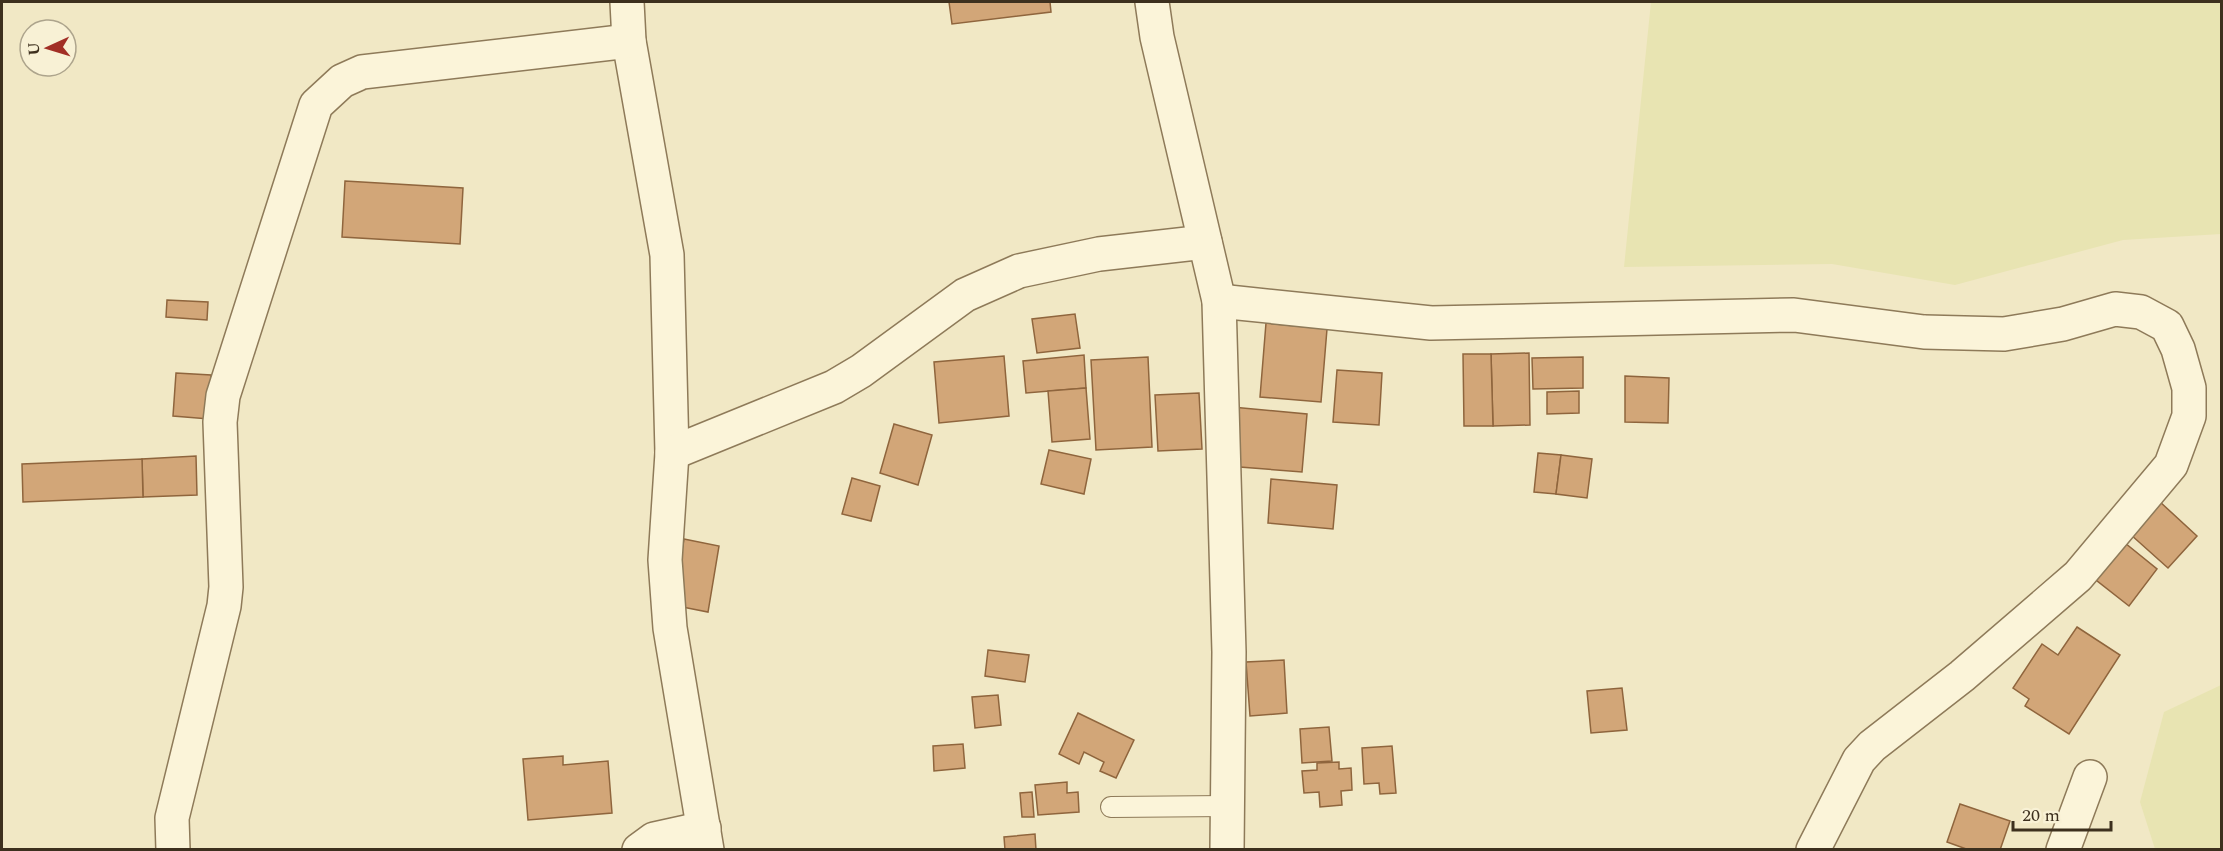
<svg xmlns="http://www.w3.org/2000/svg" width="2223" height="851" font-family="Spectral,serif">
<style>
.farmland{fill:#e8e4b2}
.building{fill:#d2a678;stroke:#8f653d;stroke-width:1.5}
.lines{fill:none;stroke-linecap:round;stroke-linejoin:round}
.lane-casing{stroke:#8e7a59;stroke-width:22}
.street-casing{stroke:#8e7a59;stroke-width:36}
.lane{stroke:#fbf4d9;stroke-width:20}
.street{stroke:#fbf4d9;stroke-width:33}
</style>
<rect width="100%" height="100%" fill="#f1e8c5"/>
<g class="farmland">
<path d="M 1651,2 L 2221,2 L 2221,234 L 2123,240 L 1955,285 L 1832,264 L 1624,267 Z"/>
<path d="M 2221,685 L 2221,849 L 2155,849 L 2140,802 L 2164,712 Z"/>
</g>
<g class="building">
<path d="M 949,2 L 1050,2 L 1051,12 L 952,24 Z"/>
<path d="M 345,181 L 463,188 L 460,244 L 342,237 Z"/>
<path d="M 167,300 L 208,302 L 207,320 L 166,317 Z"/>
<path d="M 1075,314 L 1080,348 L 1037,353 L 1032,319 Z"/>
<path d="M 1266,323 L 1327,329 L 1321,402 L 1260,397 Z"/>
<path d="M 1529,353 L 1530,425 L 1493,426 L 1491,354 Z"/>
<path d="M 1463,354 L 1491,354 L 1493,426 L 1464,426 Z"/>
<path d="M 1084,355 L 1086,388 L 1026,393 L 1023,361 Z"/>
<path d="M 1004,356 L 1009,416 L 939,423 L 934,362 Z"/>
<path d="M 1148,357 L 1152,447 L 1096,450 L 1091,360 Z"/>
<path d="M 1583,357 L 1583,388 L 1533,389 L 1532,358 Z"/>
<path d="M 1337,370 L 1382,373 L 1379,425 L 1333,422 Z"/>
<path d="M 176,373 L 211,375 L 209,419 L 173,416 Z"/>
<path d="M 1625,376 L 1669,378 L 1668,423 L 1625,422 Z"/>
<path d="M 1086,388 L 1090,439 L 1052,442 L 1048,391 Z"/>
<path d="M 1579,391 L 1579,413 L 1547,414 L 1547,392 Z"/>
<path d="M 1199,393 L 1202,449 L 1158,451 L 1155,395 Z"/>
<path d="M 1232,407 L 1307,414 L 1302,472 L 1227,466 Z"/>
<path d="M 894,424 L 932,435 L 918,485 L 880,473 Z"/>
<path d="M 1049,450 L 1091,459 L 1084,494 L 1041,484 Z"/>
<path d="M 1538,453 L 1561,455 L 1556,494 L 1534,492 Z"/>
<path d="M 1561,455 L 1592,459 L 1587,498 L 1556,494 Z"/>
<path d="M 196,456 L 197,495 L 143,497 L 142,459 Z"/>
<path d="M 142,459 L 143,497 L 23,502 L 22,464 Z"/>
<path d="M 852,478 L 880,486 L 871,521 L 842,514 Z"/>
<path d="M 1271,479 L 1337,485 L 1333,529 L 1268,523 Z"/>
<path d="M 2159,501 L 2197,536 L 2168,568 L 2130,534 Z"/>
<path d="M 684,539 L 719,546 L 708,612 L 672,605 Z"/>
<path d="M 2125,543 L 2157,569 L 2129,606 L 2096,580 Z"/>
<path d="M 2077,627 L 2120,655 L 2069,734 L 2025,706 L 2029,699 L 2013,688 L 2042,644 L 2058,655 Z"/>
<path d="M 988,650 L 1029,655 L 1025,682 L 985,676 Z"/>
<path d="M 1284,660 L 1287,713 L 1250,716 L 1246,662 Z"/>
<path d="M 1622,688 L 1627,730 L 1591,733 L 1587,691 Z"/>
<path d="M 998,695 L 1001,725 L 975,728 L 972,697 Z"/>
<path d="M 1078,713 L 1134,740 L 1116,778 L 1100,771 L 1104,762 L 1084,752 L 1079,764 L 1059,754 Z"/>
<path d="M 1329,727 L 1332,761 L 1302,763 L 1300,729 Z"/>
<path d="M 963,744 L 965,768 L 934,771 L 933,746 Z"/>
<path d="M 1392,746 L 1396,793 L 1380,794 L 1379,783 L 1364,784 L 1362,748 Z"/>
<path d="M 563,756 L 563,765 L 608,761 L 612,813 L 528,820 L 523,759 Z"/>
<path d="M 1339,762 L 1339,769 L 1351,768 L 1352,790 L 1341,791 L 1342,805 L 1320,807 L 1319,792 L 1304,793 L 1302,771 L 1317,770 L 1317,763 Z"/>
<path d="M 1067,782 L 1067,793 L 1078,792 L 1079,812 L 1038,815 L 1035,785 Z"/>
<path d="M 1032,792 L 1034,817 L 1022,817 L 1020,793 Z"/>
<path d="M 1960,804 L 2010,821 L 2000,850 L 1969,850 L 1947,842 Z"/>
<path d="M 1035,834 L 1036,850 L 1005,850 L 1004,837 Z"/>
</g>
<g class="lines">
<g class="lane-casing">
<path id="lane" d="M 1111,807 L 1227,806"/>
</g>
<g class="street-casing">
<g id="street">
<path d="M 627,2 L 629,41 L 667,255 L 672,453 L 665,560 L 670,628 L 707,850"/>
<path d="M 1152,2 L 1157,37 L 1219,301 L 1229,652 L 1227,850"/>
<path d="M 1219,301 L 1431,323 L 1794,315 L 1924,332 L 2004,334 L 2063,324 L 2115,309 L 2141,312 L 2167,326 L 2178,349 L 2189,388 L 2189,416 L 2171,465 L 2078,576 L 1962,676 L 1872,746 L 1859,760 L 1813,850"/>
<path d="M 672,453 L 834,387 L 861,371 L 965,295 L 1019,271 L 1099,254 L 1205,242"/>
<path d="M 173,850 L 172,818 L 224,606 L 226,587 L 220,422 L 223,396 L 316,105 L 342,81 L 362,72 L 629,41"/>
<path d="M 639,850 L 654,839 L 704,828"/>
<path d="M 2063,850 L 2090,777"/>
</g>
</g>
<use href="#lane" class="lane"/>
<use href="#street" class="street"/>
</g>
<rect width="2223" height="851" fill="none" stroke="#3d301e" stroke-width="6"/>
<g transform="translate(48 48) rotate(266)"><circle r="28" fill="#f8f1d5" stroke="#ada48c" stroke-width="1.5"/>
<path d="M0-4.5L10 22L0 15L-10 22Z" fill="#a22f25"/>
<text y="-9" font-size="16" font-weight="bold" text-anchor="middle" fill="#3d301e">U</text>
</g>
<path d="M2013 821v9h98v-9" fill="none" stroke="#3d301e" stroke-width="3"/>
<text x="2022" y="821" font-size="18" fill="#3d301e" stroke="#f8f1d5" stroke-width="4.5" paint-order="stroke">20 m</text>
</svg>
